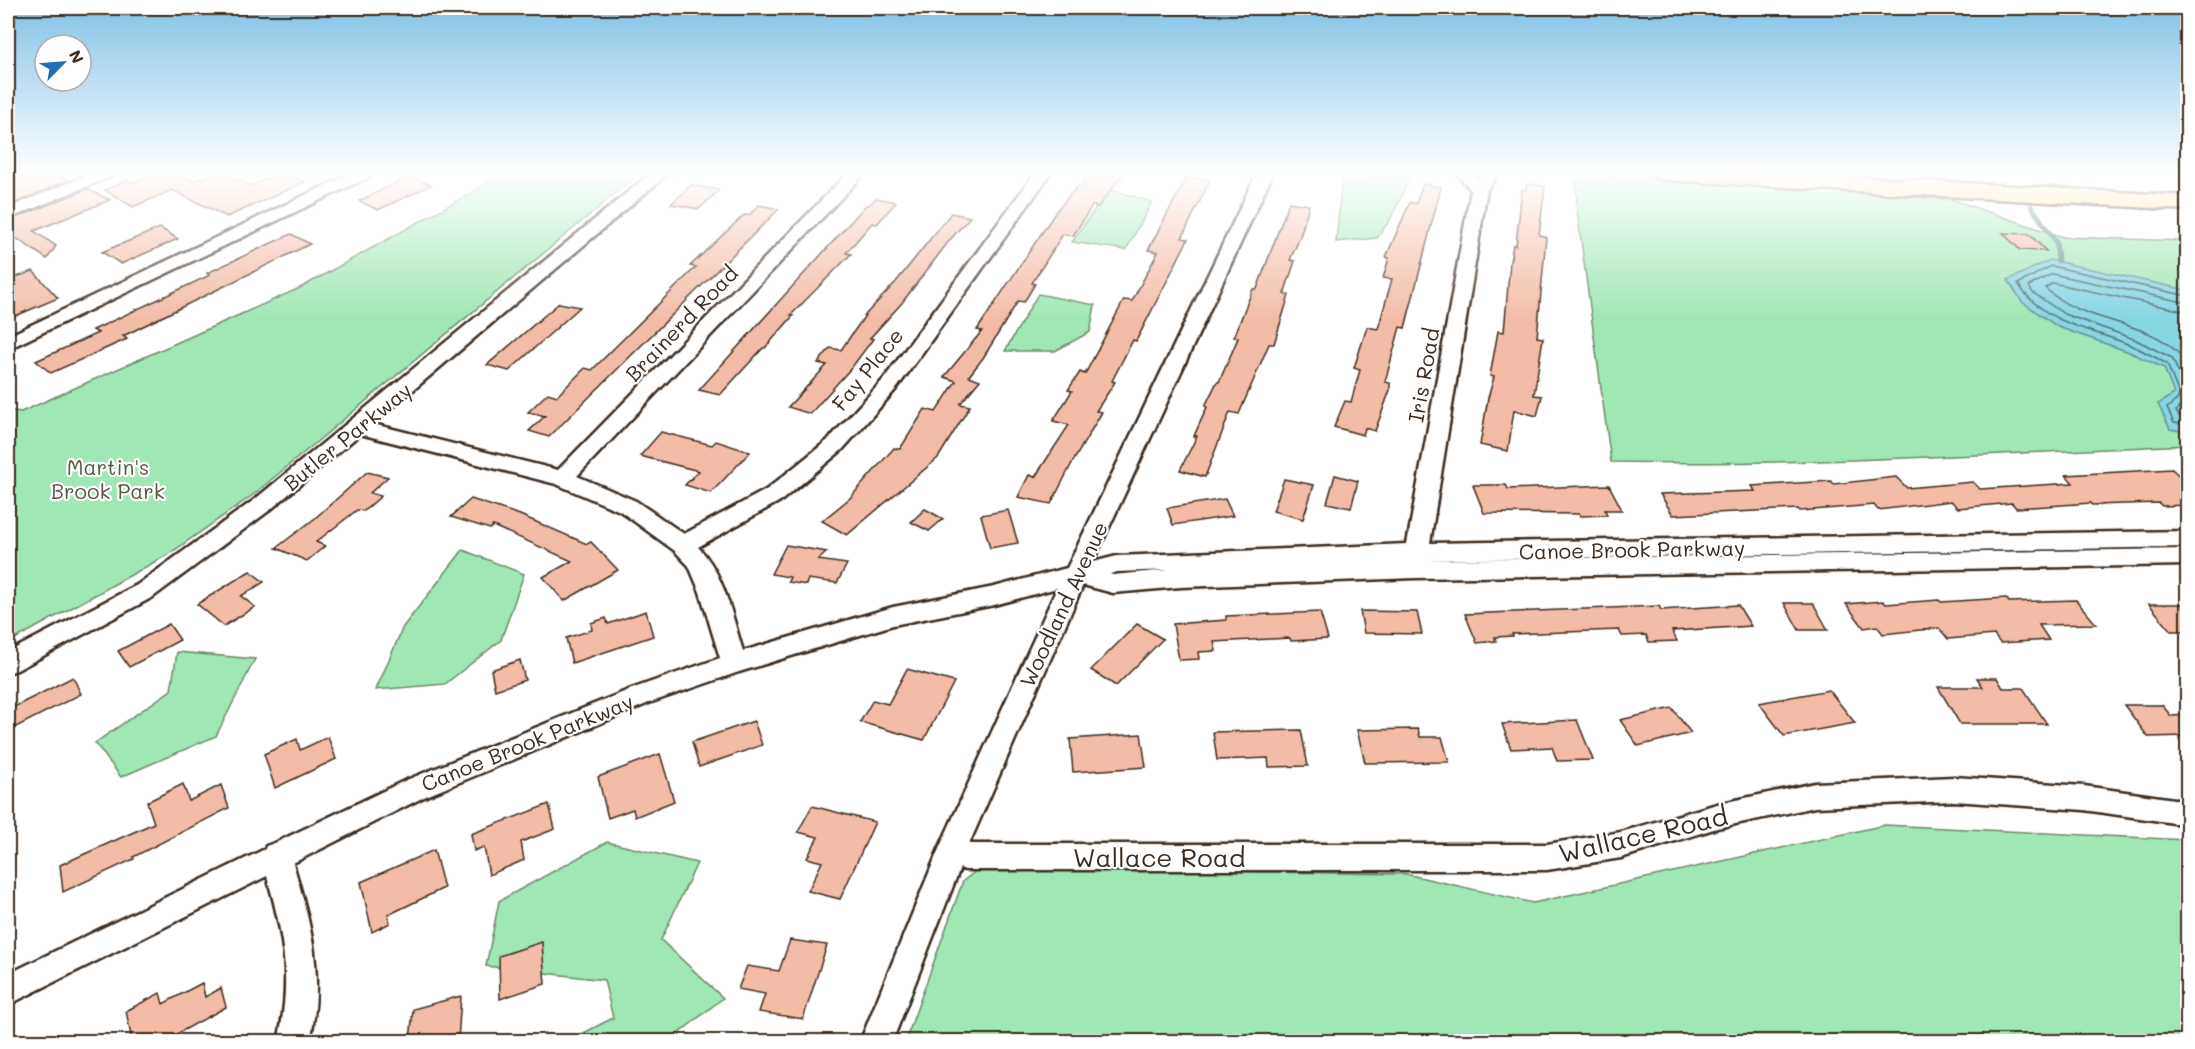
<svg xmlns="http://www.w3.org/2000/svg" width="2195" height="1049" font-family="Mali,sans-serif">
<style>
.green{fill:#9fe7b5;stroke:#6d886a;stroke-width:1.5}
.water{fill:#86d6e3;stroke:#689194;stroke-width:1.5}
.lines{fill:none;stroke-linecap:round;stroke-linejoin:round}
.shore{stroke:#596f6d;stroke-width:1.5}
.stream{stroke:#689194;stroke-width:5}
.building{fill:#f3bca7;stroke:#3b2a1e;stroke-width:1.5}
.minor-casing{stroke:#3b2a1e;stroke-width:5}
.primary-casing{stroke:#3b2a1e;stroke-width:5}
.minor{fill:#fff;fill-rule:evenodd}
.primary{fill:#ffdd96;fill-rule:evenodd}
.labels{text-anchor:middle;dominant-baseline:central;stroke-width:4.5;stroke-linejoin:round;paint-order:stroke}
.street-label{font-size:21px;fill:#3b2a1e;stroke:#fff}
.park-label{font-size:21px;fill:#545944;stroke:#fff}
.near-street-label{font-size:26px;fill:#3b2a1e;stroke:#fff}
</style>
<rect width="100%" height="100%" fill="#fff"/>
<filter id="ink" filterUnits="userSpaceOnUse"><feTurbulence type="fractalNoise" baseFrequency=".0167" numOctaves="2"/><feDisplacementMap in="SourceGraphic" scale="12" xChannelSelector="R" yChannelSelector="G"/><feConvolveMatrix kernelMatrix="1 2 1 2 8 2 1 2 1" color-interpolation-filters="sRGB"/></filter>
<g filter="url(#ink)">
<g class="green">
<path d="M 498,173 L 640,173 L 253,495 L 169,554 L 8,643 L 8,410 L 21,412 L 302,287 L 480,188 Z"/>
<path d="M 1342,176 L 1410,178 L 1391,218 L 1377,238 L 1336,242 Z"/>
<path d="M 1644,177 L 1953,200 L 2063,237 L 2187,241 L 2187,445 C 1995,454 1803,466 1611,462 L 1577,211 L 1576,179 Z"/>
<path d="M 1109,189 L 1152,202 L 1126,250 L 1072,242 Z"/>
<path d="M 1038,294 L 1095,305 L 1090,332 L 1055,351 L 1005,351 Z"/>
<path d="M 463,550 L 524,574 L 501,640 L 445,684 L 376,690 L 403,627 Z"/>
<path d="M 177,652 L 255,659 L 216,736 L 121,777 L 95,743 L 171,690 Z"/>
<path d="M 1885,825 L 2187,840 L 2187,1041 L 905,1042 L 963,881 L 985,864 L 1258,872 L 1406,874 L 1533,903 Z"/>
<path d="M 607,842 L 697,863 L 661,940 L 723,998 L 669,1041 L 568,1041 L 613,1018 L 604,980 L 486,966 L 499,901 Z"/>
</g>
<path class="water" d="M 2050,260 L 2187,290 L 2187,432 L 2170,429 L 2158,404 L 2174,394 L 2164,368 L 2129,352 L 2058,327 L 2022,302 L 2008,280 Z"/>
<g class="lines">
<g class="shore">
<path d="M 2188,296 L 2051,266 L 2018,284 C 2044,324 2089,328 2130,345 C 2142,350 2155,357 2167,364 L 2179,394 L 2178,399 L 2167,408 L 2174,423 L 2188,425"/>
<path d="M 2188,303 L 2052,274 L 2029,286 L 2032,292 L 2064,314 L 2134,339 L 2172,358 L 2187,392 L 2185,401 L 2176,411 L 2179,416 L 2188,418"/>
<path d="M 2188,312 L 2053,283 L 2045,288 C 2083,325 2144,318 2177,352 C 2182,356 2185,362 2188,367"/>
</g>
<path class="stream" d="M 2031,206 L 2056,242 L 2058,261"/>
</g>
<g class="building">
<path d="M 28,173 L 55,173 L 69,180 L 8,206 L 8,181 Z"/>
<path d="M 154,173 L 178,173 L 194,181 L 213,173 L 226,173 L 250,186 L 281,173 L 287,173 L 305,182 L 227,217 L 172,190 L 133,207 L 105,190 L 127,180 L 132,183 Z"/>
<path d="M 1088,173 L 1124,173 L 1098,207 L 1092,206 L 1073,236 L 1063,234 L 1032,283 L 1035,284 L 1024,302 L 1018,301 L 983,358 L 969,376 L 980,380 L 960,404 L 970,406 L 938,458 L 847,535 L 822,521 L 850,498 L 894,448 L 900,449 L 925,409 L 936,412 L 956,381 L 944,377 L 982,331 L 977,330 L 1057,210 L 1078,186 L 1082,186 Z"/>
<path d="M 410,176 L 431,185 L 378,210 L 359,201 Z"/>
<path d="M 1187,177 L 1210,180 L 1182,238 L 1188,239 L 1169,277 L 1136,341 L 1133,340 L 1112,381 L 1115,382 L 1096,411 L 1102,412 L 1071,465 L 1051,504 L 1018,497 L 1029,475 L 1035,477 L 1069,425 L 1053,421 L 1072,391 L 1068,390 L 1080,372 L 1085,374 L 1124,300 L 1132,301 L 1158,252 L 1148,250 Z"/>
<path d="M 1423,184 L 1441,187 L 1405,328 L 1400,327 L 1385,382 L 1390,383 L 1390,390 L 1375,431 L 1365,428 L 1363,435 L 1334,427 L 1345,401 L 1351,402 L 1360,370 L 1354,368 L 1367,327 L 1378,329 L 1392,279 L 1383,278 L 1389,258 L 1386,257 L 1410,202 L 1416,204 Z"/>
<path d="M 1527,184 L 1545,186 L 1539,235 L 1546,237 L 1537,337 L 1543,338 L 1534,395 L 1542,396 L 1537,416 L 1514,410 L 1508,451 L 1480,445 L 1488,398 L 1494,377 L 1490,376 L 1498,331 L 1504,332 L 1510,262 L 1513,245 L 1516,245 L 1522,189 L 1526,190 Z"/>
<path d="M 691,185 L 719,190 L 699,209 L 671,204 Z"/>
<path d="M 87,189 L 110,200 L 34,231 L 56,246 L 47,259 L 16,238 L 8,241 L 8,221 Z"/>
<path d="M 876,198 L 896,202 L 877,224 L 872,223 L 846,253 L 851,254 L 791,315 L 793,316 L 765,348 L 763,348 L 720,395 L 699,390 L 866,205 L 869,205 Z"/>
<path d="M 1289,202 L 1309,205 L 1300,237 L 1290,260 L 1295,261 L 1284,294 L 1289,295 L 1274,344 L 1269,344 L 1239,414 L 1230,412 L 1205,477 L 1180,470 L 1197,436 L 1194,436 L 1207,407 L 1205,406 L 1217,382 L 1219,382 L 1238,338 L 1234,337 L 1246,306 L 1253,289 L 1257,289 Z"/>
<path d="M 759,205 L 779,209 L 549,437 L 529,431 L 545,416 L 528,412 L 548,393 L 557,396 L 585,368 L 592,370 L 696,267 L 690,266 L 744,215 L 749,215 Z"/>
<path d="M 951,213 L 970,217 L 949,241 L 901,304 L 870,338 L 873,339 L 852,367 L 810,414 L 788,407 L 827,365 L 818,363 L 830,348 L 841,350 L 866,314 L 896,282 Z"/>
<path d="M 160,228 L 178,239 L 121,264 L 102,252 Z"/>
<path d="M 2003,233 L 2029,234 L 2046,251 L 2020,250 Z"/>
<path d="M 291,234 L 310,244 L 123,336 L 127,339 L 51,373 L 36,361 L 98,333 L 93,330 L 210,275 L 207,273 Z"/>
<path d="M 33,271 L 58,298 L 8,319 L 8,280 Z"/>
<path d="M 559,303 L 580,307 L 509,371 L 487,365 Z"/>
<path d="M 661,432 L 712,445 L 716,441 L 750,452 L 711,493 L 685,485 L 699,471 L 640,456 Z"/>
<path d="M 2172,469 L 2187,483 L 2187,505 L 2162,506 L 2159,503 L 2092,505 L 2091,503 L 2016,508 L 2012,503 L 1958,508 L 1951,501 L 1878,510 L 1874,505 L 1800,511 L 1798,509 L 1673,515 L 1660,494 L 1755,491 L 1752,486 L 1831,481 L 1834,484 L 1896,477 L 1907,488 L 1973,482 L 1980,489 L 2073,483 L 2066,475 Z"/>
<path d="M 367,472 L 388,477 L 370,493 L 381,496 L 364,511 L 357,510 L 316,542 L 325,546 L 307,561 L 276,548 L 314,519 Z"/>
<path d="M 1335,475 L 1358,481 L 1351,508 L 1327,503 Z"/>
<path d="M 1284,479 L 1314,485 L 1303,519 L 1273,511 Z"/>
<path d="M 1473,485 L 1506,485 L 1508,489 L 1609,485 L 1622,510 L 1605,510 L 1607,515 L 1580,516 L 1579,514 L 1484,513 Z"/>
<path d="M 471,499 L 520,515 L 587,544 L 591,542 L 618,570 L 564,601 L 543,577 L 572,561 L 493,526 L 490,529 L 451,517 Z"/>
<path d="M 1225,499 L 1233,516 L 1173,525 L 1167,508 Z"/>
<path d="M 925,509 L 943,519 L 929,531 L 911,522 Z"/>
<path d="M 1008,510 L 1018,543 L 990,548 L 981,515 Z"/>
<path d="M 786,545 L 827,552 L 818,560 L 847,564 L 837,583 L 808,579 L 806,585 L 788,582 L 790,577 L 771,574 Z"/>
<path d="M 250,571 L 264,582 L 241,596 L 255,607 L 224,626 L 197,604 Z"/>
<path d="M 2006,598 L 2009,602 L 2076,600 L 2096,624 L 2039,625 L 2049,640 L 2000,643 L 1994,635 L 1948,639 L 1939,628 L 1883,634 L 1877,626 L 1864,628 L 1846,604 L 1883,601 L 1886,604 L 1939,600 L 1941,602 Z"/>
<path d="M 1784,603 L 1813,603 L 1828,630 L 1799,630 Z"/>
<path d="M 2149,604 L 2187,604 L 2187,631 L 2171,631 Z"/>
<path d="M 1738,605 L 1751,626 L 1672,631 L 1677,641 L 1649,642 L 1646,635 L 1622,636 L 1619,630 L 1512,634 L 1513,636 L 1495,637 L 1496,641 L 1477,643 L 1465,614 L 1659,606 L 1661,610 Z"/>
<path d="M 646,611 L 653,636 L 572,663 L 566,638 L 592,630 L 591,623 L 606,618 L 608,624 Z"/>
<path d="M 1360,611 L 1417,612 L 1422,634 L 1364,633 Z"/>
<path d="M 1320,612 L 1328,639 L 1291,641 L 1290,638 L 1214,642 L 1216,651 L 1198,652 L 1199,659 L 1179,660 L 1173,624 L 1226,620 L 1226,616 Z"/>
<path d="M 169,624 L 180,640 L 129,667 L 118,651 Z"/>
<path d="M 1137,624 L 1163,639 L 1116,686 L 1091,670 Z"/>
<path d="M 520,660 L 525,680 L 495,690 L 491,670 Z"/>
<path d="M 907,669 L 954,682 L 924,740 L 860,722 L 873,700 L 888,704 Z"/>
<path d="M 73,677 L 81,694 L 12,729 L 8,718 L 8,710 Z"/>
<path d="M 1977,678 L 1997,678 L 2003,688 L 2023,688 L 2047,724 L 1960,724 L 1938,687 L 1983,687 Z"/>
<path d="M 1829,690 L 1855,723 L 1784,736 L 1759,703 Z"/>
<path d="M 2124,705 L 2162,705 L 2171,716 L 2187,715 L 2187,736 L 2148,737 Z"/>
<path d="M 1672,708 L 1691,733 L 1638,746 L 1620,720 Z"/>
<path d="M 1577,720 L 1593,760 L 1557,761 L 1552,747 L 1511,749 L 1502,724 Z"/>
<path d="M 754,721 L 762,745 L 699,767 L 692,742 Z"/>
<path d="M 1418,729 L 1420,737 L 1442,737 L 1449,762 L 1365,763 L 1357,730 Z"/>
<path d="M 1301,730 L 1308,766 L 1269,767 L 1268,758 L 1217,760 L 1213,732 Z"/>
<path d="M 1141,734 L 1146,767 L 1073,772 L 1070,739 Z"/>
<path d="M 328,737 L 336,759 L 275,788 L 264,754 L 297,739 L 300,750 Z"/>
<path d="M 660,754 L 674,801 L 635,817 L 633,809 L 608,818 L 598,777 Z"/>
<path d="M 183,784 L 189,801 L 221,785 L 229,808 L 133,857 L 134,859 L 63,892 L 60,865 L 154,823 L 147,802 Z"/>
<path d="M 549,804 L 555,829 L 521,842 L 524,860 L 489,875 L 484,847 L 474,851 L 471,834 Z"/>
<path d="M 812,806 L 875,822 L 840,899 L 808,891 L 822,862 L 807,858 L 818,837 L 798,832 Z"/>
<path d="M 434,850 L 444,888 L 388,915 L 390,923 L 372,932 L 361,882 Z"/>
<path d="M 790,940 L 827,945 L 803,1019 L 759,1012 L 765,994 L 738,989 L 747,966 L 779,971 Z"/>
<path d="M 542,942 L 545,984 L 500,999 L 499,956 Z"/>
<path d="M 202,983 L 205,997 L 221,988 L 226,1007 L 164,1041 L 132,1041 L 126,1011 L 160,993 L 163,1004 Z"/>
<path d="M 461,996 L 458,1041 L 410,1041 L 413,1009 Z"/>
</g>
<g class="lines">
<g class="minor-casing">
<g id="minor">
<path d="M 92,173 L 114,173 L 112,176 L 8,219 L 8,208 Z"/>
<path d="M 352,173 L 373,173 L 371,176 L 8,349 L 8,336 Z"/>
<path d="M 651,173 L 669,173 L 373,424 L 558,470 L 848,173 L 865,173 L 577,476 L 636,501 L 684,534 L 766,490 L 828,440 L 883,380 L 1035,173 L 1051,173 L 897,388 L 842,450 L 782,500 L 698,547 C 724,573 732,616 743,651 L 893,607 L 994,587 L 1067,568 L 1257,173 L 1273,173 L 1093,562 L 1117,556 L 1407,544 L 1471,190 L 1456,173 L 1473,173 L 1478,179 L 1479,173 L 1495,173 L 1496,177 L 1487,189 L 1430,543 L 2188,531 L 2188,547 L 1428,560 L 2188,549 L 2188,565 L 1415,578 L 1181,587 L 1113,593 L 1083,585 L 969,844 L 1547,844 L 1621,832 L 1717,804 L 1815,783 L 1954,777 L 2084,786 L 2188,801 L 2188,825 L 2084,810 L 1954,801 L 1815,807 L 1717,828 L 1621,858 L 1547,870 L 965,870 L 960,868 L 892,1042 L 860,1042 L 938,851 L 1057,588 L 994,605 L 893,625 L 739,672 L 649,703 L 424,797 L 293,863 C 312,929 324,973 310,1042 L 278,1042 C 292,978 284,938 267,876 L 8,1005 L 8,974 L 265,849 L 266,846 L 277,842 L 404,781 L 631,689 L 720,658 L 700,592 L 689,566 L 675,551 L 620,511 L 556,484 L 360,434 L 270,510 L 153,597 L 17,670 L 8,673 L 8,652 L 137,585 L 254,500 ZM 1168,570 L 1113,575 L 1110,574 L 1117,572 Z"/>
</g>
</g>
<g class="primary-casing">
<path id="primary" d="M 1652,173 L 1788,173 L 2188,196 L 2188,210 L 1664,180 L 1656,178 Z"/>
</g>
<use href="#minor" class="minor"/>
<use href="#primary" class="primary"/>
</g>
</g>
<linearGradient id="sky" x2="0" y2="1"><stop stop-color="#81c2e6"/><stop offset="0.54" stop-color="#fff"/><stop offset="1" stop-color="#fff" stop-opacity="0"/></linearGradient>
<rect width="2195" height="320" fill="url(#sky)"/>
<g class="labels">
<g class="street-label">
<text transform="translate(681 323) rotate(-46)">Brainerd Road</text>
<text transform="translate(867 369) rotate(-51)">Fay Place</text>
<text transform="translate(1423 375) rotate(-80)">Iris Road</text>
<text transform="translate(347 436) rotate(-39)">Butler Parkway</text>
<text transform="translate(1632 549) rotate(-1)">Canoe Brook Parkway</text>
<text transform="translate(1063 604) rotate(-65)">Woodland Avenue</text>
<text transform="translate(527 742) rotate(-22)">Canoe Brook Parkway</text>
</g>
<g class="park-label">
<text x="108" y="466">Martin's<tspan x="108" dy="24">Brook Park</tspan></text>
</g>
<g class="near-street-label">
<text transform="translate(1643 834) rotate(-13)">Wallace Road</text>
<text x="1159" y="857">Wallace Road</text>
</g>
</g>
<rect width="2195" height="1049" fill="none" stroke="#fff" stroke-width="30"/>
<rect x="15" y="15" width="2165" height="1019" fill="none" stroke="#3b2a1e" stroke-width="2" filter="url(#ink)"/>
<g transform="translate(63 63) rotate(65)"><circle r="28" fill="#ffffff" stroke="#b1aaa5" stroke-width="1.5"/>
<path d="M0-4.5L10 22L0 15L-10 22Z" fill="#1f6fb2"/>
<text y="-9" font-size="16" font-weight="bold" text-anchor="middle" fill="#3b2a1e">N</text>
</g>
</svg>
